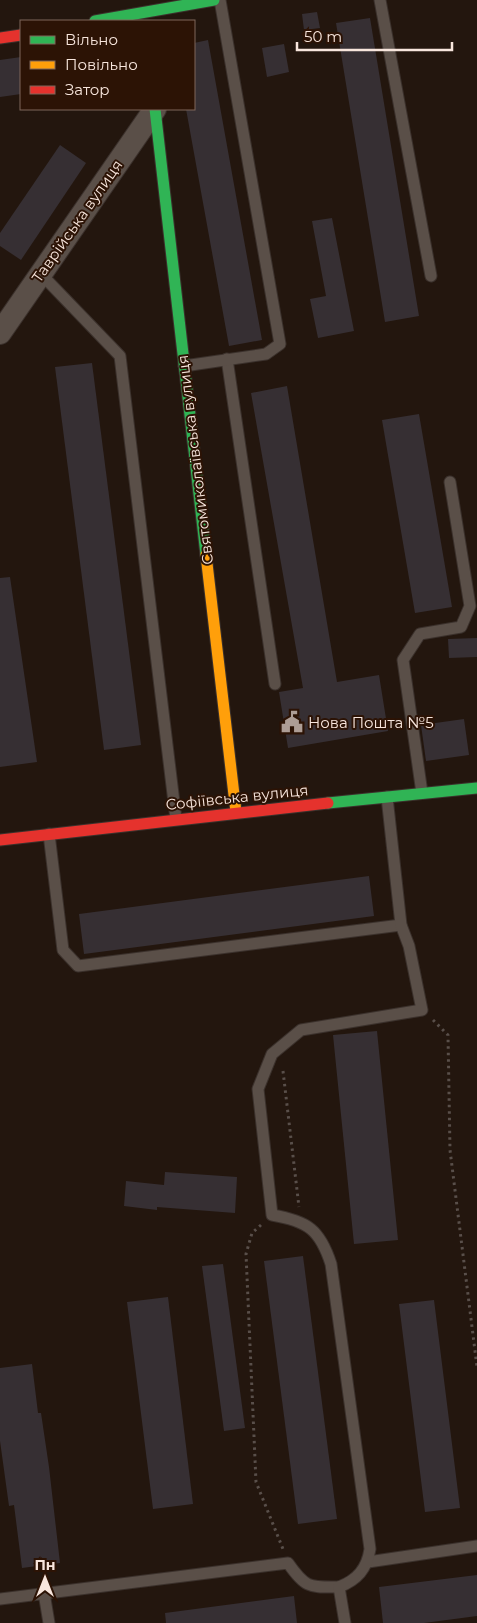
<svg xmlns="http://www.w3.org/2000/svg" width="477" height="1623" font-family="Montserrat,sans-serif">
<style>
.building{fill:#362f33}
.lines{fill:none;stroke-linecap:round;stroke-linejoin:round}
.lane-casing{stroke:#3b312c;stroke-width:13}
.street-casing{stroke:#3b312c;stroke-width:24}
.fast-casing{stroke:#3b312c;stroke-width:13}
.slow-casing{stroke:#3b312c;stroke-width:13}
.jam-casing{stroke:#3b312c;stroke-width:13}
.path{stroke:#594f4a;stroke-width:3;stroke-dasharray:2.5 4;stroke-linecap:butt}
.lane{stroke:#5a4f48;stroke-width:11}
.street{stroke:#5a4f48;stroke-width:22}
.fast{stroke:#30b455;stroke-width:11}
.slow{stroke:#ff9f0a;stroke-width:11}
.jam{stroke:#e5322d;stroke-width:11}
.labels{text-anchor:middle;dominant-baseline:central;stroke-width:4;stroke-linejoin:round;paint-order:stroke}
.street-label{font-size:15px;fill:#f8e6dd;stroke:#2c1305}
.poi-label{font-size:15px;fill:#f8e6dd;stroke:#2c1305;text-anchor:start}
</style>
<rect width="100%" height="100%" fill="#23160e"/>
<g class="building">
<path d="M 317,12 L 320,28 L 304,30 L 302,14 Z"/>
<path d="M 370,18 L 419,316 L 385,322 L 336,23 Z"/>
<path d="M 208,40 L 262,340 L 229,346 L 186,109 L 194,109 L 194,43 Z"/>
<path d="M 284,44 L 289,72 L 267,77 L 262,48 Z"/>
<path d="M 21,57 L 21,94 L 0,97 L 0,60 Z"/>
<path d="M 60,145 L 86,163 L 21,260 L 0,246 L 0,233 Z"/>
<path d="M 332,218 L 354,331 L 318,338 L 310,299 L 326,296 L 312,221 Z"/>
<path d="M 92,363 L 141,745 L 104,750 L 55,367 Z"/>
<path d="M 287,386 L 337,682 L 379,675 L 388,731 L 288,748 L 279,692 L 303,688 L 251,393 Z"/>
<path d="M 419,414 L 452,607 L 415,613 L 382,420 Z"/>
<path d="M 10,577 L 37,762 L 0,767 L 0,578 Z"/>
<path d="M 477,638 L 477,657 L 449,658 L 448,639 Z"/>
<path d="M 464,719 L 469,755 L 426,761 L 421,725 Z"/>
<path d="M 369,876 L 374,916 L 84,954 L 79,914 Z"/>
<path d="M 377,1031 L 398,1240 L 354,1244 L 333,1035 Z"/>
<path d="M 165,1172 L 237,1177 L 235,1213 L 157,1207 L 157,1210 L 124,1206 L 126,1181 L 164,1185 Z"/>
<path d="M 303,1256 L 337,1519 L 298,1524 L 264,1261 Z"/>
<path d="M 223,1264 L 245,1428 L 224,1431 L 202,1266 Z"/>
<path d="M 168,1297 L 193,1504 L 153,1509 L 127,1302 Z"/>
<path d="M 434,1300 L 460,1508 L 425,1512 L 399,1304 Z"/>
<path d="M 32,1364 L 38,1413 L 41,1413 L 49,1467 L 60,1563 L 22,1568 L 14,1505 L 9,1506 L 0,1441 L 0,1368 Z"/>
<path d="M 477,1575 L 477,1616 L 424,1623 L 383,1623 L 379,1587 Z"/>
<path d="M 294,1596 L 297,1623 L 166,1623 L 165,1613 Z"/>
</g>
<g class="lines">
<g class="lane-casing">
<g id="lane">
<path d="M 380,0 L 431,276"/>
<path d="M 41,274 L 120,356 L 176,819"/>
<path d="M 227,359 L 275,684"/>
<path d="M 184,366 L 266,354 L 280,344 L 220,0"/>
<path d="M 422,793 L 403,660 L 420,634 L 461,627 L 470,606 L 450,482"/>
<path d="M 49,834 L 63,950 L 78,966 L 401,925"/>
<path d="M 368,1562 L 477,1546"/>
<path d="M 44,1593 L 49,1623"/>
<path d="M 0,1599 L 288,1563 C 306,1589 310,1587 339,1587"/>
<path d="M 345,1623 L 339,1587 C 357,1580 367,1569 370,1549 L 331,1264 C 320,1230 308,1221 272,1215 L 258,1089 L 272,1054 L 301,1030 L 422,1010 L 409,946 L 401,925 L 387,797"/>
</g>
</g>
<g class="street-casing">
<path id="street" d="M 0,333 L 155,109"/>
</g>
<g class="fast-casing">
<g id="fast">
<path d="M 95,21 L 214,0"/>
<path d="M 155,109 L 206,555"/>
<path d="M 328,803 L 477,788"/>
</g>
</g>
<g class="slow-casing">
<path id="slow" d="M 206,555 L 236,812"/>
</g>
<g class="jam-casing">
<g id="jam">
<path d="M 0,38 L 21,35"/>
<path d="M 0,840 L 328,803"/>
</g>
</g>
<g class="path">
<path d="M 433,1020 L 448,1035 L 450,1150 L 477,1367"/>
<path d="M 283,1071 L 299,1207"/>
<path d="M 261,1225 L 252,1233 L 246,1254 L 256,1482 L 283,1549"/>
</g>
<use href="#lane" class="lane"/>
<use href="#street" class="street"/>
<use href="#fast" class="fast"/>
<use href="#slow" class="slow"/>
<use href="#jam" class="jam"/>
</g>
<defs>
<g id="civic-bare" transform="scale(1.725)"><path d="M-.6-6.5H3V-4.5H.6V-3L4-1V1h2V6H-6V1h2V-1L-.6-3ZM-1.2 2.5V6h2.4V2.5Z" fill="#ad9d95" stroke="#2c1305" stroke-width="2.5" paint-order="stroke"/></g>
</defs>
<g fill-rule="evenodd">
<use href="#civic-bare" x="292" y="722"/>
</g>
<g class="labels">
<g class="street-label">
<text transform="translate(77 221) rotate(-55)">Таврійська вулиця</text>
<text transform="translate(195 460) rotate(-97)">Святомиколаївська вулиця</text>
<text transform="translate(237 797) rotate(-6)">Софіївська вулиця</text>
</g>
<g class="poi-label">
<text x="308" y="722">Нова Пошта №5</text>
</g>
</g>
<rect x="20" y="20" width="175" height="90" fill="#2c1305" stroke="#7e675b"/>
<rect x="30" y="36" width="25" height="8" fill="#30b455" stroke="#7e675b"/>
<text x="65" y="45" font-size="15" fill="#f8e6dd">Вільно</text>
<rect x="30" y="61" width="25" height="8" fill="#ff9f0a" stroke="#7e675b"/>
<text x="65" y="70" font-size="15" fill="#f8e6dd">Повільно</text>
<rect x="30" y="86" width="25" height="8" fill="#e5322d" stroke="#7e675b"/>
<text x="65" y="95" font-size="15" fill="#f8e6dd">Затор</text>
<g transform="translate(45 1578)" stroke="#2c1305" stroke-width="4" paint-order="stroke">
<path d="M0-4L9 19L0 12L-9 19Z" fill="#f8e6dd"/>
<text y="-8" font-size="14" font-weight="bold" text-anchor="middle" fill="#f8e6dd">Пн</text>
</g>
<path d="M297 42v8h155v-8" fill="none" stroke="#f8e6dd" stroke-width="2.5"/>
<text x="304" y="42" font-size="15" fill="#f8e6dd" stroke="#2c1305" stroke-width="4" paint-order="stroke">50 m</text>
</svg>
